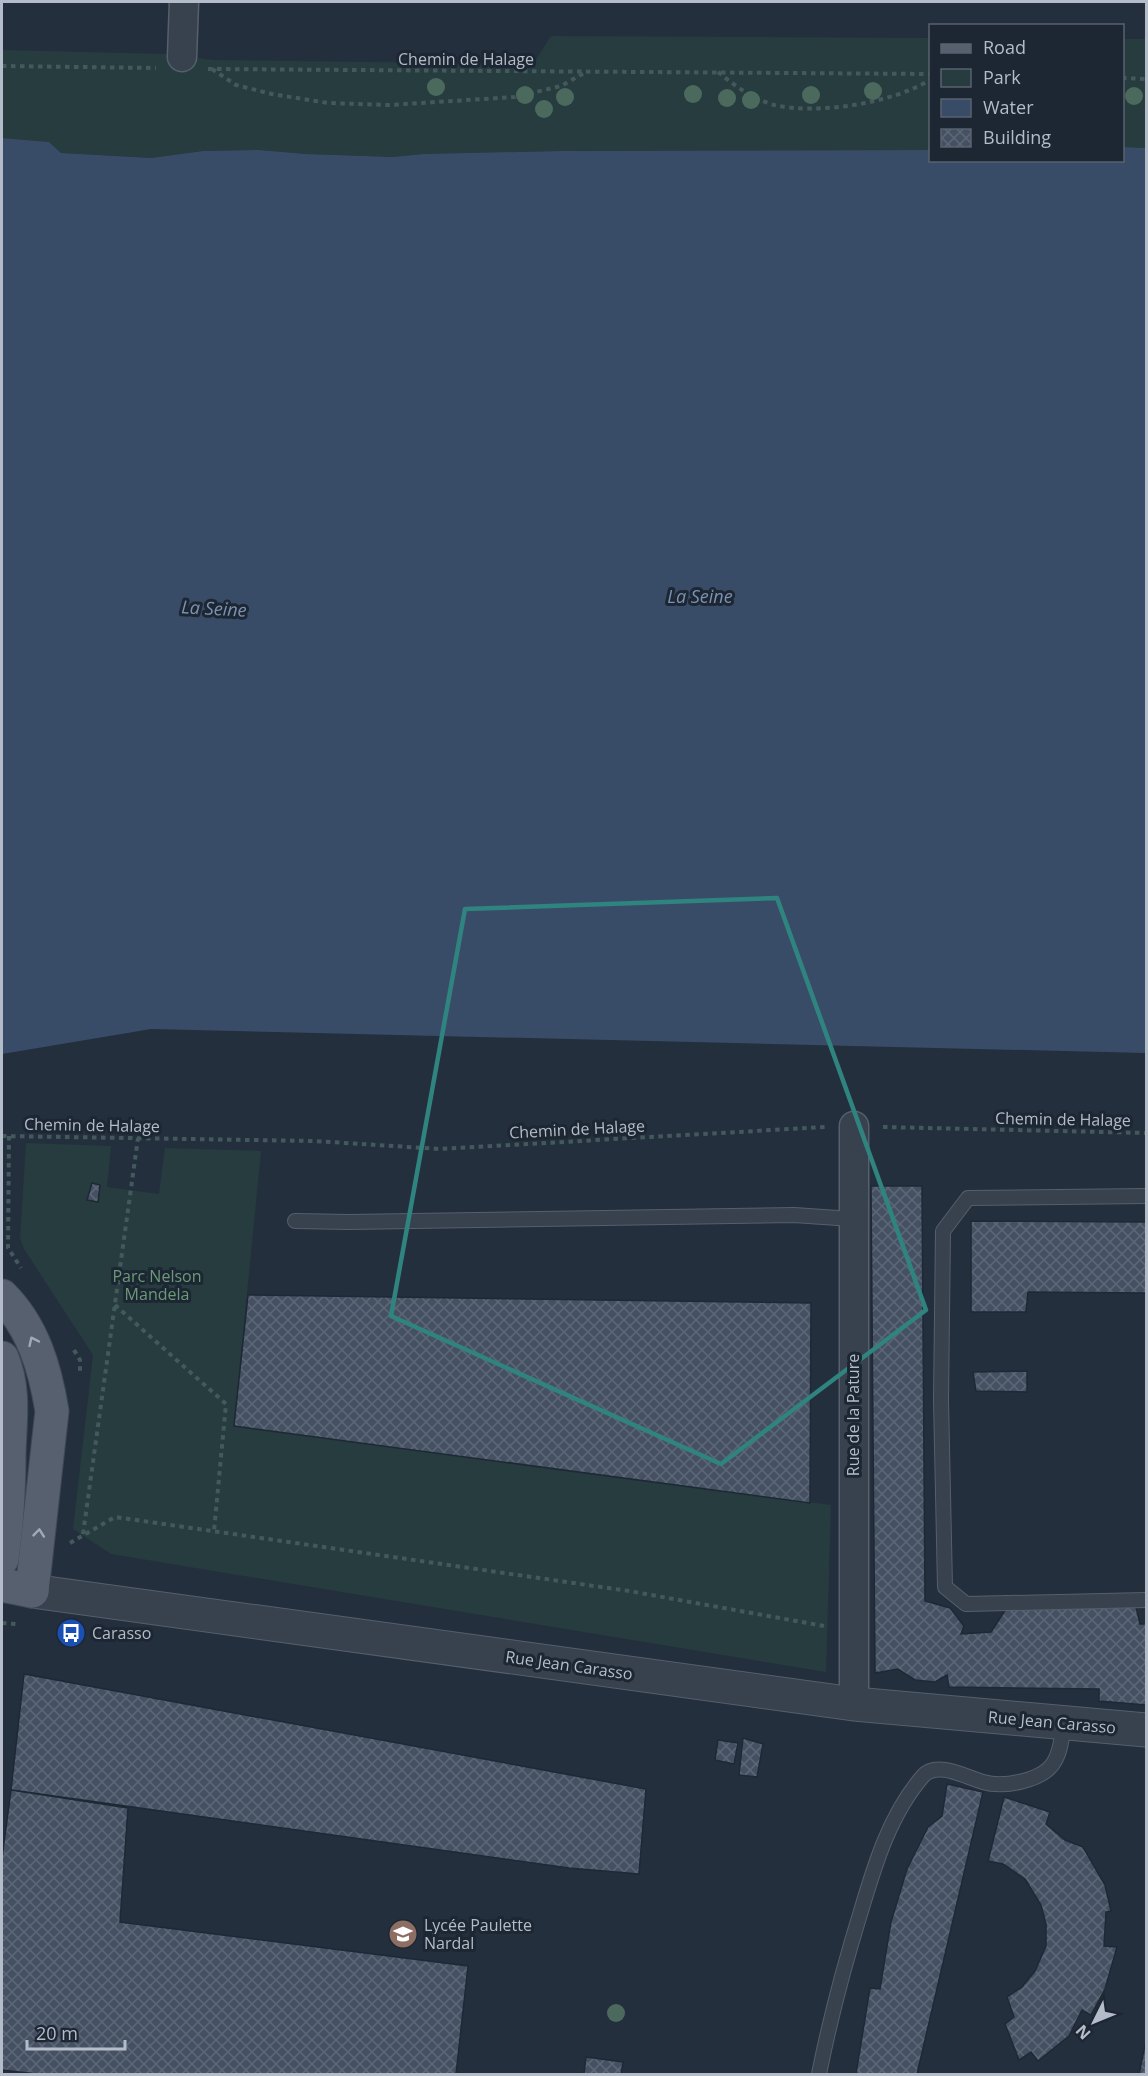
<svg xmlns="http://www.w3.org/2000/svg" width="1148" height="2076" font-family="'Open Sans',sans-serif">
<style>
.green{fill:#263c3f}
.water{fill:#394c67}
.building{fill:url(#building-cross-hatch);stroke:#1f2835;stroke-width:1.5}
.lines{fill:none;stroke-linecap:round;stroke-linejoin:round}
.service-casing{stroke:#565f6c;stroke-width:16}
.minor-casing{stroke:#565f6c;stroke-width:31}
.tertiary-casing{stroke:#565f6c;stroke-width:35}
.primary-casing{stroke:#414a57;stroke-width:35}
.path{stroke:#44595c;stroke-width:4;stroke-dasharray:4.5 4.5;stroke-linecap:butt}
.service{stroke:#38414e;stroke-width:14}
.minor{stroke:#38414e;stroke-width:28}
.tertiary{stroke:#38414e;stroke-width:33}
.primary{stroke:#56606e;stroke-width:33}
.tree{fill:#4b6a5d}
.oneway{stroke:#a1aab7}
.marked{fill:none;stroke:#308480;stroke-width:4.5;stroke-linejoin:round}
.labels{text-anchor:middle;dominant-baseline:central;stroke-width:6;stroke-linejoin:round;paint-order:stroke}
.street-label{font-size:16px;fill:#b4bcc9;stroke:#1d2633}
.park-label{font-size:16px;fill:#6b9a76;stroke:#1d2633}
.poi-label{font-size:16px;fill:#b4bcc9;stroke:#1d2633;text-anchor:start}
.water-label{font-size:18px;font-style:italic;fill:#7c92b1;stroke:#1d2633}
</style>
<defs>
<pattern id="building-cross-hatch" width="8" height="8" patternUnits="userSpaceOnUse" patternTransform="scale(1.5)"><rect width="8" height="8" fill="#455162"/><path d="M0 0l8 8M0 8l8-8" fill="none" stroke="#5d6877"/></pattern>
</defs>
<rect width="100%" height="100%" fill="#242f3e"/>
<g class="green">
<path d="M 551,36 L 930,38 L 930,150 L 562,151 L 423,154 L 393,157 L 306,154 L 259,150 L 203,151 L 151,158 L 61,153 L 49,142 L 2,138 L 2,50 L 166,54 L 213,60 L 533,64 Z"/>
<path d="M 1122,39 L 1146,39 L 1146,148 L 1123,147 Z"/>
<path d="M 26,1143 L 111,1146 L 107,1187 L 159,1194 L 165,1148 L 261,1151 L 234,1426 L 831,1505 L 826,1672 L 111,1554 L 73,1529 L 93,1355 L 24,1249 L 20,1238 Z"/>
</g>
<path class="water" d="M 2,138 L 49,142 L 61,153 L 151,158 L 203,151 L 259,150 L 306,154 L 393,157 L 423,154 L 562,151 L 930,150 L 930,160 L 1122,160 L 1123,147 L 1146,148 L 1146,1053 L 151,1029 L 2,1054 Z"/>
<g class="building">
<path d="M 92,1183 L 100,1185 L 98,1202 L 87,1200 Z"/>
<path d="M 871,1186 L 922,1186 L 925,1601 L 950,1608 L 964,1626 L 961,1634 L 991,1632 L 1006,1609 L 1136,1607 L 1140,1624 L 1146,1624 L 1146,1705 L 1099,1701 L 1099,1689 L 949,1687 L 947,1675 L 935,1682 L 915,1680 L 898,1669 L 875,1673 Z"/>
<path d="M 971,1221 L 1146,1222 L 1146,1293 L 1028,1292 L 1026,1312 L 971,1312 Z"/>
<path d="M 248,1295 L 811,1303 L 810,1503 L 234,1426 Z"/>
<path d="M 1027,1371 L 1027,1392 L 976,1391 L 973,1372 Z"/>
<path d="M 24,1674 L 646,1789 L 639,1874 L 569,1868 L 11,1790 Z"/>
<path d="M 743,1738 L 763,1744 L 757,1777 L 739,1775 Z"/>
<path d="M 718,1740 L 738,1743 L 734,1764 L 715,1760 Z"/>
<path d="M 947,1784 L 983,1792 L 917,2074 L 856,2074 L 870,1988 L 880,1989 L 891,1922 L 907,1869 L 928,1827 L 942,1816 Z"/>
<path d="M 11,1790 L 128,1808 L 120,1922 L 468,1966 L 456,2074 L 37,2074 L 2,2070 L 2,1858 Z"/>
<path d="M 1004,1797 L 1050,1812 L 1046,1824 L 1065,1840 L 1083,1847 L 1105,1885 L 1111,1911 L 1106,1912 L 1104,1946 L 1117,1947 L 1105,1989 L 1091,2015 L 1082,2010 L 1069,2036 L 1038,2061 L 1031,2052 L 1019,2060 L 1005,2024 L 1014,2017 L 1007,1997 L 1022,1987 L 1035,1971 L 1046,1946 L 1046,1924 L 1041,1905 L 1025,1879 L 1003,1864 L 988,1861 Z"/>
<path d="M 1146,2040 L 1146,2074 L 1139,2074 Z"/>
<path d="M 586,2057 L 623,2062 L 621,2074 L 584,2074 Z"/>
</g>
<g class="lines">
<g class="service-casing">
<g id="service">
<path d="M 1146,1196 L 968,1198 L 943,1231 L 941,1400 L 945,1587 L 966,1604 L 1146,1600"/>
<path d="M 295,1221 L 349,1222 L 794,1215 L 852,1219"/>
<path d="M 819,2074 C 830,2019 844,1966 861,1911 C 875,1864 890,1814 923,1776 C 937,1760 968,1778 983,1782 C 1003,1788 1043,1781 1054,1762 C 1061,1751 1062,1736 1064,1723"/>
</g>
</g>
<g class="minor-casing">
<g id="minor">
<path d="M 182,57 L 184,2"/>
<path d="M 854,1126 L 854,1704"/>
</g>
</g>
<g class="tertiary-casing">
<path id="tertiary" d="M 32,1591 L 854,1704 L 1146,1730"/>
</g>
<g class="primary-casing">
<g id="primary">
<path d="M 2,1296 C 33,1327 45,1368 52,1411 L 32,1591"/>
<path d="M 2,1358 C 15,1389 10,1420 9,1453 C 9,1489 7,1523 2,1559"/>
<path d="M 2,1585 L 32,1591"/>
</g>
</g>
<g class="path">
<path d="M 2,66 L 156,68"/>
<path d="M 208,69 L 930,74"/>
<path d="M 212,69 L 236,85 L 272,94 L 328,103 L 389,105 L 515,97 L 561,86 L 586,72"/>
<path d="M 718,72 C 735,86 753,99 774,105 C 819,115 892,103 930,80"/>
<path d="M 1122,78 L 1146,79"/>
<path d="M 883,1127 L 1146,1133"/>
<path d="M 2,1136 L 314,1141 L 440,1149 L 825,1127"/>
<path d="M 9,1136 L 8,1248 L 21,1268"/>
<path d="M 115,1305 L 226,1404 L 214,1531"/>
<path d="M 74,1350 L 80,1360 L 80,1374"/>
<path d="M 83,1534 L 138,1138"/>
<path d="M 70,1543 L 115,1517 L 629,1591 L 824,1626"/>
<path d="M 2,1623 L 16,1624"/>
</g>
<use href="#service" class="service"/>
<use href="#minor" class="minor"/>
<use href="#tertiary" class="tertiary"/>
<use href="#primary" class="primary"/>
</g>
<g class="tree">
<circle cx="436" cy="87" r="9"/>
<circle cx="873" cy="91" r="9"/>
<circle cx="693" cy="94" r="9"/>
<circle cx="525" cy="95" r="9"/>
<circle cx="811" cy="95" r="9"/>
<circle cx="1134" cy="96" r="9"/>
<circle cx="565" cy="97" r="9"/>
<circle cx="727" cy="98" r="9"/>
<circle cx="751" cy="100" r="9"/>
<circle cx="544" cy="109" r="9"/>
<circle cx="616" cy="2013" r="9"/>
</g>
<defs><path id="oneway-chevron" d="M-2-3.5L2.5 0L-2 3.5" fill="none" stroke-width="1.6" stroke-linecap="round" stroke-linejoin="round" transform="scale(1.5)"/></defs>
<g class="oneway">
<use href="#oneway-chevron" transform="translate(33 1341) rotate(-115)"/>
<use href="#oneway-chevron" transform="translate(39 1533) rotate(-84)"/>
</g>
<path class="marked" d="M 777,898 L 926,1310 L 721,1464 L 391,1316 L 465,909 Z"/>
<defs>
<g id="bus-disc" transform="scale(1.5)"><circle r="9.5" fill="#1a4fb4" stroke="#1d2633"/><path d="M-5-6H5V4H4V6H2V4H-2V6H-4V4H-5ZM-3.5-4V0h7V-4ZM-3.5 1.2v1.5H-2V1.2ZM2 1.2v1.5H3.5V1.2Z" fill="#fff"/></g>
<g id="school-disc" transform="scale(1.5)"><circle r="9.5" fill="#8d6e63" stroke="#1d2633"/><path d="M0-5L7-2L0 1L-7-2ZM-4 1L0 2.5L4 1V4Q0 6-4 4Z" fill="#fff"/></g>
</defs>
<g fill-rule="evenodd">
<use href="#bus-disc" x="71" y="1633"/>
<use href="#school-disc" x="403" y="1934"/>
</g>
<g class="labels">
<g class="street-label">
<text x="466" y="59">Chemin de Halage</text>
<text transform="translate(1063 1119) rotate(1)">Chemin de Halage</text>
<text transform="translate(92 1125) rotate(1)">Chemin de Halage</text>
<text transform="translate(577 1129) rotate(-3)">Chemin de Halage</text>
<text transform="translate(853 1415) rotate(-90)">Rue de la Pature</text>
<text transform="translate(569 1665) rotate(8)">Rue Jean Carasso</text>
<text transform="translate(1052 1722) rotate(5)">Rue Jean Carasso</text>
</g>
<g class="park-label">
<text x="157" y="1276">Parc Nelson<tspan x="157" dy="18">Mandela</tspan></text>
</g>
<g class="poi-label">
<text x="92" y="1633">Carasso</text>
<text x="424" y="1925">Lycée Paulette<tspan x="424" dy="18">Nardal</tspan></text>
</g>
<g class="water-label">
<text x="700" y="596">La Seine</text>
<text transform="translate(214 608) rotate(3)">La Seine</text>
</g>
</g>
<rect width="1148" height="2076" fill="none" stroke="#b4bcc9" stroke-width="6"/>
<rect x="929" y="24" width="195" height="138" fill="#1d2633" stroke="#59626f" stroke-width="1.5"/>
<rect x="941" y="44" width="30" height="9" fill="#56606e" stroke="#59626f" stroke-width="1.5"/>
<text x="983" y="54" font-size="18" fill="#b4bcc9">Road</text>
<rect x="941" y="69" width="30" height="18" fill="#263c3f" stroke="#59626f" stroke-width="1.5"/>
<text x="983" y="84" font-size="18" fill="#b4bcc9">Park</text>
<rect x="941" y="99" width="30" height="18" fill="#394c67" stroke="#59626f" stroke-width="1.5"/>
<text x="983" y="114" font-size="18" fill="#b4bcc9">Water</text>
<rect x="941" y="129" width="30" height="18" fill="url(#building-cross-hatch)" stroke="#59626f" stroke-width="1.5"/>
<text x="983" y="144" font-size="18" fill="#b4bcc9">Building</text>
<g transform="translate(1094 2022) rotate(227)" stroke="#1d2633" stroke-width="4.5" paint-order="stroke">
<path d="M0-4.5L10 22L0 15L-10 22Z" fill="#b4bcc9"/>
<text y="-9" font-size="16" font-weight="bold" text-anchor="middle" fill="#b4bcc9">N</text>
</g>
<path d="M27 2040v9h98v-9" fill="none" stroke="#b4bcc9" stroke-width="3"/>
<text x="36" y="2040" font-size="18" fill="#b4bcc9" stroke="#1d2633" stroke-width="4.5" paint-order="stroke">20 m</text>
</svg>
